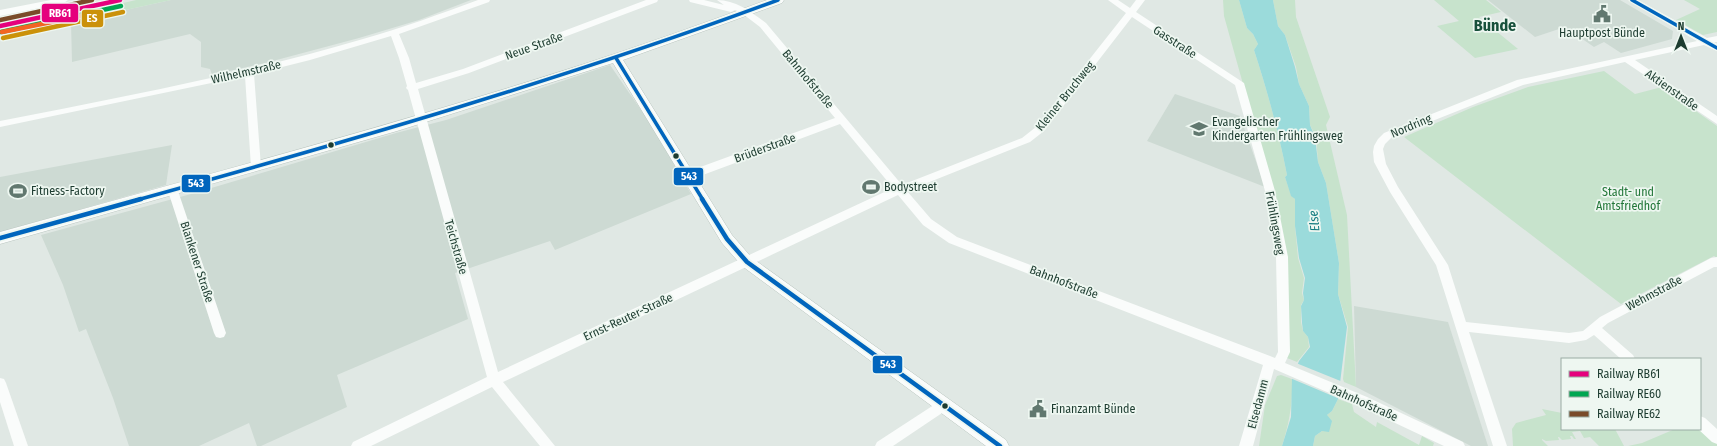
<svg xmlns="http://www.w3.org/2000/svg" width="1717" height="446" font-family="'Fira Sans Condensed',sans-serif">
<style>
.built{fill:#cddad3}
.green{fill:#c7e3cc}
.water{fill:#9bdbdb}
.pier{fill:#e0e8e4}
.lines{fill:none;stroke-linecap:round;stroke-linejoin:round}
.secondary-casing{stroke:#b9c5bf;stroke-width:1}
.street{fill:#fafcfb;fill-rule:evenodd}
.secondary{fill:#fafcfb;fill-rule:evenodd}
.bus-1-far1-casing{stroke:#eef7f1;stroke-width:6}
.bus-1-casing{stroke:#eef7f1;stroke-width:8}
.bus-1-far1{stroke:#0065bd;stroke-width:3.5}
.bus-1{stroke:#0065bd;stroke-width:4.5}
.rail-1-casing{stroke:#eef7f1;stroke-width:7}
.rail-2-casing{stroke:#eef7f1;stroke-width:7}
.rail-3-casing{stroke:#eef7f1;stroke-width:7}
.rail-4-casing{stroke:#eef7f1;stroke-width:7}
.rail-5-casing{stroke:#eef7f1;stroke-width:7}
.rail-1{stroke:#e5007d;stroke-width:4.5}
.rail-2{stroke:#00a651;stroke-width:4.5}
.rail-3{stroke:#7a4b2a;stroke-width:4.5}
.rail-4{stroke:#f26522;stroke-width:4.5}
.rail-5{stroke:#cb910a;stroke-width:4.5}
.bus-dot{fill:#1d3c30;stroke:#eef7f1;stroke-width:1.5}
.labels{text-anchor:middle;dominant-baseline:central;stroke-width:3.5;stroke-linejoin:round;paint-order:stroke}
.poi-label{font-size:12px;fill:#1d3c30;stroke:#eef7f1;text-anchor:start}
.street-label{font-size:12px;fill:#1d3c30;stroke:#eef7f1}
.park-label{font-size:12px;fill:#237739;stroke:#eef7f1}
.water-label{font-size:13px;font-style:italic;fill:#117a7e;stroke:#eef7f1}
.district-label{font-size:16px;font-weight:bold;fill:#17503b;stroke:#eef7f1}
.line-badge{stroke:#eef7f1;stroke-width:1.5}
.badge-label{font-size:11px;text-anchor:middle;font-weight:bold;fill:#fff}
</style>
<rect width="100%" height="100%" fill="#e0e8e4"/>
<g class="built">
<path d="M 171,0 L 471,0 L 419,20 L 359,38 L 269,62 L 212,75 L 210,69 L 201,67 L 201,42 L 190,34 L 72,62 L 71,22 Z"/>
<path d="M 1488,0 L 1620,0 L 1673,31 L 1672,39 L 1621,53 L 1604,42 L 1594,47 L 1565,27 L 1535,37 Z"/>
<path d="M 610,65 L 652,126 L 691,194 L 555,250 L 550,241 L 455,273 L 468,319 L 337,375 L 347,407 L 261,446 L 257,446 L 249,423 L 199,446 L 129,446 L 113,398 L 86,329 L 79,332 L 63,285 L 41,235 L 191,194 L 396,133 L 446,120 Z"/>
<path d="M 1175,94 L 1240,116 L 1265,187 L 1147,141 Z"/>
<path d="M 172,145 L 166,185 L 0,232 L 0,177 Z"/>
<path d="M 1354,306 L 1448,322 L 1488,446 L 1471,446 L 1356,387 Z"/>
</g>
<g class="green">
<path d="M 136,0 L 171,0 L 71,22 L 72,15 Z"/>
<path d="M 1223,0 L 1239,0 L 1247,28 L 1253,34 L 1258,44 L 1254,50 C 1267,90 1279,133 1287,175 L 1285,177 L 1291,195 L 1295,199 L 1295,226 L 1298,258 L 1304,278 L 1302,293 L 1304,300 L 1301,305 L 1301,322 L 1303,331 L 1308,337 L 1309,347 L 1297,362 L 1287,358 L 1288,279 L 1243,84 L 1224,16 Z"/>
<path d="M 1273,0 L 1295,0 L 1296,17 L 1330,117 L 1326,125 L 1347,215 L 1356,387 L 1344,382 L 1343,379 L 1348,327 L 1338,294 L 1339,263 L 1326,183 L 1318,162 L 1316,137 L 1310,125 L 1309,106 L 1299,84 L 1296,67 L 1285,35 L 1278,26 Z"/>
<path d="M 1434,0 L 1486,0 L 1501,12 L 1479,17 L 1518,49 L 1475,58 L 1437,26 L 1459,21 Z"/>
<path d="M 1684,0 L 1717,0 L 1717,32 L 1703,35 L 1676,20 L 1700,9 Z"/>
<path d="M 60,17 L 57,23 L 0,36 L 0,30 Z"/>
<path d="M 1604,71 L 1635,94 L 1662,87 L 1717,126 L 1717,258 L 1714,256 L 1621,304 L 1404,137 L 1473,107 L 1528,87 Z"/>
<path d="M 1281,375 L 1292,379 C 1293,403 1289,424 1282,446 L 1259,446 L 1265,405 L 1277,376 Z"/>
<path d="M 1338,399 L 1352,404 L 1354,412 L 1376,427 L 1377,422 L 1419,445 L 1422,436 L 1434,443 L 1433,446 L 1313,446 L 1315,436 L 1322,431 L 1327,415 L 1332,411 Z"/>
<path d="M 1542,409 L 1562,413 L 1562,429 L 1615,429 L 1624,446 L 1599,446 L 1590,437 L 1584,438 L 1580,431 L 1572,432 L 1576,439 L 1574,439 L 1572,436 L 1570,436 L 1571,439 L 1562,440 L 1559,437 L 1558,437 L 1559,440 L 1546,441 L 1542,439 L 1542,440 L 1548,446 L 1513,446 L 1512,429 L 1516,423 L 1546,415 Z"/>
<path d="M 1675,429 L 1700,429 L 1717,441 L 1717,446 L 1628,446 L 1642,443 Z"/>
</g>
<path class="water" d="M 1239,0 L 1273,0 L 1278,26 L 1285,35 L 1295,67 L 1299,84 L 1309,106 L 1310,125 L 1315,137 L 1318,162 L 1326,183 L 1339,263 L 1338,294 L 1347,327 L 1338,399 L 1332,411 L 1327,415 L 1332,421 L 1329,432 L 1322,431 L 1315,436 L 1313,446 L 1282,446 L 1291,417 L 1292,379 L 1299,361 L 1310,347 L 1308,337 L 1303,331 L 1302,323 L 1301,306 L 1304,300 L 1303,293 L 1305,278 L 1299,258 L 1295,226 L 1295,199 L 1291,196 L 1285,177 L 1287,175 C 1279,133 1267,90 1254,50 L 1258,44 L 1253,34 L 1247,28 Z"/>
<path class="pier" d="M 1296,363 L 1343,382 L 1340,399 L 1290,378 Z"/>
<g class="lines">
<g class="secondary-casing">
<path id="secondary" d="M 767,0 L 784,0 L 782,3 L 623,60 L 732,235 L 752,258 L 1006,440 L 1009,446 L 986,446 L 742,266 L 722,243 L 613,63 L 397,131 L 0,244 L 0,232 C 194,178 389,127 581,65 C 643,45 705,23 767,0 Z"/>
</g>
<g class="street">
<path d="M 51,0 L 68,0 L 64,3 L 0,16 L 0,10 Z"/>
<path d="M 478,0 L 490,0 L 489,2 L 399,34 L 409,58 L 416,83 L 463,69 L 646,0 L 658,0 L 657,2 L 469,73 L 418,89 L 498,372 L 893,188 L 840,124 L 692,179 L 684,179 L 683,176 L 684,173 L 835,118 L 760,27 L 743,14 L 735,10 L 731,12 L 690,2 L 689,0 L 704,0 L 724,5 L 717,0 C 736,0 751,12 766,23 L 902,185 L 1022,138 L 1036,127 L 1126,13 L 1108,0 L 1118,0 L 1130,8 L 1136,0 L 1145,0 L 1136,12 L 1244,83 L 1275,191 L 1288,257 L 1290,352 L 1285,363 L 1367,397 L 1463,442 L 1465,446 L 1444,446 L 1357,405 L 1274,369 L 1253,446 L 1239,446 L 1263,365 L 949,243 L 923,225 L 898,195 L 503,382 L 555,446 L 540,446 L 492,387 L 371,446 L 351,446 L 353,442 L 487,377 L 408,90 L 406,88 L 407,86 L 399,58 L 391,36 L 310,60 L 254,74 L 261,167 L 260,170 L 252,170 L 251,167 L 245,76 L 0,127 L 0,121 C 122,97 244,74 363,39 C 402,28 440,14 478,0 ZM 1132,17 L 1235,85 L 1265,191 L 1276,257 L 1278,352 L 1275,358 L 957,237 L 931,219 L 907,191 L 1030,142 L 1044,131 Z"/>
<path d="M 1628,0 L 1638,0 L 1707,38 L 1717,36 L 1717,42 L 1714,42 L 1717,44 L 1717,51 L 1704,45 L 1635,60 L 1717,116 L 1717,124 L 1625,62 L 1523,85 L 1392,137 L 1385,144 L 1383,149 L 1386,164 L 1398,187 L 1448,265 L 1466,322 L 1569,333 L 1583,331 L 1600,317 L 1711,258 L 1717,257 L 1717,267 L 1714,267 L 1608,323 L 1602,328 L 1633,355 L 1635,359 L 1621,359 L 1594,335 L 1586,340 L 1569,343 L 1469,332 L 1507,446 L 1493,446 L 1436,265 L 1390,192 L 1374,162 L 1373,152 L 1374,146 L 1378,139 L 1384,133 L 1517,80 L 1697,41 Z"/>
<path d="M 173,187 L 177,188 L 178,191 L 226,333 L 224,337 L 220,338 L 216,337 L 214,333 L 168,191 L 169,188 Z"/>
<path d="M 0,378 L 4,379 L 6,383 L 28,446 L 14,446 L 0,402 Z"/>
<path d="M 943,399 L 948,401 L 949,405 L 948,409 L 893,446 L 875,446 L 877,442 Z"/>
<path d="M 1700,416 L 1705,418 L 1717,429 L 1717,444 L 1712,442 L 1698,429 L 1700,429 Z"/>
</g>
<use href="#secondary" class="secondary"/>
<g class="bus-1-far1-casing">
<g id="bus-1-far1">
<path d="M 1632,0 L 1717,48"/>
<path d="M 616,58 L 703,200"/>
<path d="M 137,200 C 353,140 568,78 778,0"/>
</g>
</g>
<g class="bus-1-casing">
<g id="bus-1">
<path d="M 702,199 L 727,239 L 747,262 L 1000,446"/>
<path d="M 0,238 L 141,199"/>
</g>
</g>
<use href="#bus-1-far1" class="bus-1-far1"/>
<use href="#bus-1" class="bus-1"/>
<g class="rail-1-casing">
<path id="rail-1" d="M 0,26 L 120,0"/>
</g>
<g class="rail-2-casing">
<path id="rail-2" d="M 1,32 L 121,6"/>
</g>
<g class="rail-3-casing">
<path id="rail-3" d="M 0,20 L 92,0"/>
</g>
<g class="rail-4-casing">
<path id="rail-4" d="M 2,32 L 101,12"/>
</g>
<g class="rail-5-casing">
<path id="rail-5" d="M 3,38 L 123,12"/>
</g>
<use href="#rail-1" class="rail-1"/>
<use href="#rail-2" class="rail-2"/>
<use href="#rail-3" class="rail-3"/>
<use href="#rail-4" class="rail-4"/>
<use href="#rail-5" class="rail-5"/>
</g>
<defs>
<g id="civic-bare" transform="scale(1.38)"><path d="M-.6-6.5H3V-4.5H.6V-3L4-1V1h2V6H-6V1h2V-1L-.6-3ZM-1.2 2.5V6h2.4V2.5Z" fill="#61786f" stroke="#eef7f1" stroke-width="2.5" paint-order="stroke"/></g>
<g id="school-bare" transform="scale(1.38)"><path d="M0-5L7-2L0 1L-7-2ZM-4 1L0 2.5L4 1V4Q0 6-4 4Z" fill="#61786f" stroke="#eef7f1" stroke-width="2.5" paint-order="stroke"/></g>
<g id="stadium-bare" transform="scale(1.38)"><path d="M0-5a6.5 5 0 1 0 0 10a6.5 5 0 1 0 0-10ZM-3.5-1.8h7v3.6h-7Z" fill="#61786f" stroke="#eef7f1" stroke-width="2.5" paint-order="stroke"/></g>
</defs>
<g fill-rule="evenodd">
<use href="#civic-bare" x="1602" y="14"/>
<use href="#school-bare" x="1199" y="129"/>
<use href="#stadium-bare" x="871" y="187"/>
<use href="#stadium-bare" x="18" y="191"/>
<use href="#civic-bare" x="1038" y="409"/>
</g>
<g class="bus-dot">
<circle cx="331" cy="145" r="3.5"/>
<circle cx="676" cy="156" r="3.5"/>
<circle cx="945" cy="406" r="3.5"/>
</g>
<g class="labels">
<g class="poi-label">
<text x="1602" y="33" text-anchor="middle">Hauptpost Bünde</text>
<text x="1212" y="122">Evangelischer<tspan x="1212" dy="14">Kindergarten Frühlingsweg</tspan></text>
<text x="884" y="187">Bodystreet</text>
<text x="31" y="191">Fitness-Factory</text>
<text x="1051" y="409">Finanzamt Bünde</text>
</g>
<g class="street-label">
<text transform="translate(1175 42) rotate(33)">Gasstraße</text>
<text transform="translate(534 46) rotate(-20)">Neue Straße</text>
<text transform="translate(246 72) rotate(-13)">Wilhelmstraße</text>
<text transform="translate(808 79) rotate(50)">Bahnhofstraße</text>
<text transform="translate(1672 90) rotate(35)">Aktienstraße</text>
<text transform="translate(1065 96) rotate(-51)">Kleiner Bruchweg</text>
<text transform="translate(1411 126) rotate(-23)">Nordring</text>
<text transform="translate(765 148) rotate(-20)">Brüderstraße</text>
<text transform="translate(1275 223) rotate(80)">Frühlingsweg</text>
<text transform="translate(456 247) rotate(74)">Teichstraße</text>
<text transform="translate(197 262) rotate(72)">Blankener Straße</text>
<text transform="translate(1064 282) rotate(21)">Bahnhofstraße</text>
<text transform="translate(1654 293) rotate(-28)">Wehmstraße</text>
<text transform="translate(628 317) rotate(-25)">Ernst-Reuter-Straße</text>
<text transform="translate(1364 403) rotate(24)">Bahnhofstraße</text>
<text transform="translate(1258 404) rotate(-75)">Elsedamm</text>
</g>
<g class="park-label">
<text x="1628" y="192">Stadt- und<tspan x="1628" dy="14">Amtsfriedhof</tspan></text>
</g>
<g class="water-label">
<text transform="translate(1314 221) rotate(-96)">Else</text>
</g>
<g class="district-label">
<text x="1495" y="25">Bünde</text>
</g>
</g>
<g class="line-badge">
<rect x="41" y="3" width="38" height="20" rx="4" fill="#e5007d"/>
<rect x="81" y="9" width="23" height="19" rx="4" fill="#cb910a"/>
<rect x="673" y="167" width="31" height="19" rx="4" fill="#0065bd"/>
<rect x="181" y="174" width="30" height="19" rx="4" fill="#0065bd"/>
<rect x="872" y="355" width="31" height="19" rx="4" fill="#0065bd"/>
</g>
<g class="badge-label">
<text x="60" y="17">RB61</text>
<text x="92" y="22">ES</text>
<text x="689" y="180">543</text>
<text x="196" y="187">543</text>
<text x="888" y="368">543</text>
</g>
<rect x="1561" y="358" width="140" height="72" fill="#eef7f1" stroke="#9aaca4"/>
<rect x="1569" y="371" width="20" height="6" fill="#e5007d" stroke="#9aaca4"/>
<text x="1597" y="378" font-size="12" fill="#1d3c30">Railway RB61</text>
<rect x="1569" y="391" width="20" height="6" fill="#00a651" stroke="#9aaca4"/>
<text x="1597" y="398" font-size="12" fill="#1d3c30">Railway RE60</text>
<rect x="1569" y="411" width="20" height="6" fill="#7a4b2a" stroke="#9aaca4"/>
<text x="1597" y="418" font-size="12" fill="#1d3c30">Railway RE62</text>
<g transform="translate(1681 36)" stroke="#eef7f1" stroke-width="3" paint-order="stroke">
<path d="M0-3L7 15L0 10L-7 15Z" fill="#1d3c30"/>
<text y="-6" font-size="11" font-weight="bold" text-anchor="middle" fill="#1d3c30">N</text>
</g>
</svg>
